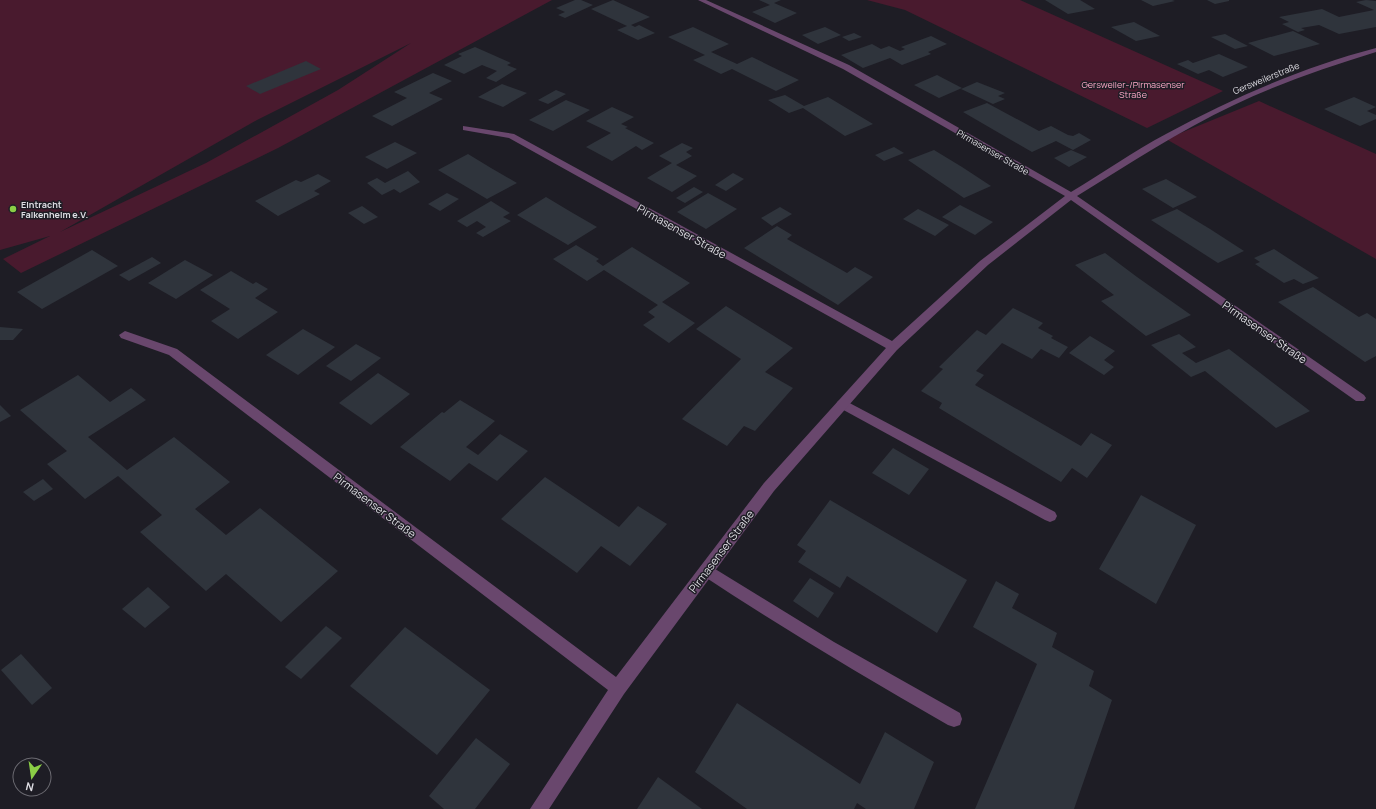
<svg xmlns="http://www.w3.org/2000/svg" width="1376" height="809" font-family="Manrope,sans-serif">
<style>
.green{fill:#491a2e;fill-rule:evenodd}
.building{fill:#2f343c}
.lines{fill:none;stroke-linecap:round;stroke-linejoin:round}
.lane{fill:#69476d;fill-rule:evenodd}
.street{fill:#69476d;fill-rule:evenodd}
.poi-dot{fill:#8bce46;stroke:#1e1d25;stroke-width:1.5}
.labels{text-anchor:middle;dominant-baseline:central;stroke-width:3;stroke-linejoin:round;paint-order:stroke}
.far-street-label{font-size:9px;fill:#dedde3;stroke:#1e1d25}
.far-park-label{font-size:9px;fill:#fea9c8;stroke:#1e1d25}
.far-poi-label{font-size:9px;font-weight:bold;fill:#dedde3;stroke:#1e1d25;text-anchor:start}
.street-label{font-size:11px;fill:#dedde3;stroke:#1e1d25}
</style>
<rect width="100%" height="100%" fill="#1e1d25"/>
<g class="green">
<path d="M 0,0 L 552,0 L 278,148 L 21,273 L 3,259 L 50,236 L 0,250 ZM 411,43 L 338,90 L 206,163 L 60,232 L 257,120 Z"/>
<path d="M 867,0 L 1020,0 L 1223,91 L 1147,128 L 905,10 Z"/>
<path d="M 1259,101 L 1376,154 L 1376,259 L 1166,139 Z"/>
</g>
<g class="building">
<path d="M 575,0 L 581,0 L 593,5 L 565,18 L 558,15 L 565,12 L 556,8 Z"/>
<path d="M 613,0 L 650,17 L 631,25 L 635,27 L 639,25 L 655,33 L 638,40 L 617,30 L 627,26 L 591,9 Z"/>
<path d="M 759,0 L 781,0 L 774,3 L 797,13 L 775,23 L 752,12 L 770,5 Z"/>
<path d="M 1045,0 L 1080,0 L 1095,9 L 1068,14 Z"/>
<path d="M 1141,0 L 1172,0 L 1175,1 L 1153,6 Z"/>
<path d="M 1207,0 L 1229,0 L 1229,1 L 1215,4 Z"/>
<path d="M 1366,0 L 1376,1 L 1376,27 L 1339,34 L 1319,25 L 1301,28 L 1305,30 L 1298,32 L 1282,24 L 1289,22 L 1279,17 L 1322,9 L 1339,17 L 1374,10 L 1356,2 Z"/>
<path d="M 1134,22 L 1160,36 L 1136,41 L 1111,27 Z"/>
<path d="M 693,27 L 729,44 L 711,52 L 737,64 L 752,57 L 799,80 L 776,91 L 732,69 L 721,74 L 693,60 L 705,55 L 668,37 Z"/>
<path d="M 825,27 L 841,35 L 818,44 L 802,35 Z"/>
<path d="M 1293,31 L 1320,44 L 1274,56 L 1248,43 Z"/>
<path d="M 854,33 L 862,37 L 849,41 L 842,37 Z"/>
<path d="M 1225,34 L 1248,46 L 1235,49 L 1211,37 Z"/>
<path d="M 931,36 L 947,44 L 928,52 L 931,54 L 902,65 L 890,58 L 863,68 L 841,55 L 872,44 L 881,49 L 889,46 L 900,51 L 905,49 L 901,47 Z"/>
<path d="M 475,47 L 511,63 L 507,65 L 517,69 L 496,82 L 486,78 L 497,71 L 482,65 L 464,74 L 444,65 L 462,56 L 458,54 Z"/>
<path d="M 1219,54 L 1248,67 L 1223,77 L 1209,70 L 1198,74 L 1177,64 L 1188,60 L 1193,63 Z"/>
<path d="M 306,61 L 321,69 L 260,94 L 246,86 Z"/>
<path d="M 433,73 L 452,81 L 429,93 L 443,99 L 392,126 L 372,116 L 407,98 L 394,92 Z"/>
<path d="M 937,75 L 962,88 L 939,98 L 914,85 Z"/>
<path d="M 977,82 L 1005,93 L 998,96 L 1005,99 L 993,104 L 961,89 Z"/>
<path d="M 502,84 L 527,93 L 503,107 L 478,97 Z"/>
<path d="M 556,90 L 566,94 L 548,104 L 538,100 Z"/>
<path d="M 785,95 L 804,106 L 828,97 L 873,124 L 845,136 L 803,108 L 789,113 L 768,100 Z"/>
<path d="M 1354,97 L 1376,107 L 1367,111 L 1376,115 L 1376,119 L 1360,126 L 1324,109 Z"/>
<path d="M 566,100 L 590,110 L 553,131 L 529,120 Z"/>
<path d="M 987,103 L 1039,131 L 1051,126 L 1068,135 L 1073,136 L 1079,133 L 1091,140 L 1073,150 L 1056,141 L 1032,152 L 963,112 Z"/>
<path d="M 612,107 L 634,117 L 621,124 L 628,127 L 625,128 L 654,143 L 642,150 L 636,146 L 612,161 L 586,147 L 611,133 L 586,121 Z"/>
<path d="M 395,142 L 417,153 L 387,169 L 365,157 Z"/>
<path d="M 682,143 L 693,148 L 686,152 L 692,156 L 676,165 L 697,176 L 672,192 L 647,178 L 672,163 L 659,156 Z"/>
<path d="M 894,147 L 904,153 L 884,161 L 875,155 Z"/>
<path d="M 934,150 L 962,167 L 991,186 L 964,198 L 908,160 Z"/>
<path d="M 1071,150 L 1087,157 L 1069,167 L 1054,158 Z"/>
<path d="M 468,154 L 491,168 L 517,183 L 487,199 L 438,170 Z"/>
<path d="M 408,171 L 420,182 L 400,193 L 394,189 L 382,195 L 367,183 L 377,178 L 385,183 Z"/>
<path d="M 733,173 L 744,179 L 726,191 L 715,185 Z"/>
<path d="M 318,174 L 331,181 L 314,191 L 320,194 L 278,216 L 255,201 L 296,180 L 301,182 Z"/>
<path d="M 1166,179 L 1197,197 L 1173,208 L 1142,189 Z"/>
<path d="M 694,187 L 703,192 L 685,203 L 676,198 Z"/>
<path d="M 447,193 L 459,199 L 440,211 L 428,204 Z"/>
<path d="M 708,193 L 737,209 L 706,229 L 677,212 Z"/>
<path d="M 546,197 L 571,212 L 597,227 L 568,245 L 517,215 Z"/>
<path d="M 491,201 L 510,213 L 503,217 L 511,221 L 483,237 L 476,233 L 486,227 L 477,221 L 467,227 L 457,221 Z"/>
<path d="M 960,205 L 993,222 L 975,235 L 942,217 Z"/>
<path d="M 362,206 L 378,217 L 364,224 L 348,213 Z"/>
<path d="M 780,207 L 792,214 L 772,226 L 761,218 Z"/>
<path d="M 918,209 L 928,214 L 949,225 L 935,236 L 903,219 Z"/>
<path d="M 1177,209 L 1210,229 L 1244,251 L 1218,263 L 1151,220 Z"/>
<path d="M 777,226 L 792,235 L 787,239 L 847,273 L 855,267 L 873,277 L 838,305 L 744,248 Z"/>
<path d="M 576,245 L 599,259 L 596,261 L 603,266 L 632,247 L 690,283 L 662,302 L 695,323 L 669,343 L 643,325 L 655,317 L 648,312 L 658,305 L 604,270 L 587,281 L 553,259 Z"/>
<path d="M 1274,249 L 1294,262 L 1319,278 L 1303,284 L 1294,279 L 1284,283 L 1255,264 L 1260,262 L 1254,258 Z"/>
<path d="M 92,250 L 118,266 L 42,309 L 17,292 Z"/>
<path d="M 1105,253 L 1137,277 L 1191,315 L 1146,336 L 1101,301 L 1114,295 L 1075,265 Z"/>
<path d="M 152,257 L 161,263 L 129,281 L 119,275 Z"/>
<path d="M 185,260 L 213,275 L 176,299 L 148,283 Z"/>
<path d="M 231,271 L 253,284 L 256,282 L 268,289 L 255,298 L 278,312 L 238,339 L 211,321 L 230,309 L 200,290 Z"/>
<path d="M 1313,287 L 1359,317 L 1367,313 L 1376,319 L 1376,356 L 1365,362 L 1278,302 Z"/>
<path d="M 726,306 L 793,348 L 765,372 L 793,388 L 755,431 L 744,426 L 727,446 L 682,419 L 741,359 L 696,329 Z"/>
<path d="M 1013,308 L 1043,323 L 1038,328 L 1053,336 L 1051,338 L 1068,347 L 1059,358 L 1041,349 L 1032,359 L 1002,343 L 976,371 L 984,375 L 975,385 L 1081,446 L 1091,433 L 1112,445 L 1087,478 L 1072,468 L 1061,482 L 939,408 L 942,403 L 921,391 L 943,369 L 939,367 L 977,330 L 986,335 Z"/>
<path d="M 0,327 L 23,329 L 13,340 L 0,340 Z"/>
<path d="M 303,329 L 335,347 L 298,375 L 266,355 Z"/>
<path d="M 1179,334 L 1196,347 L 1182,353 L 1196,363 L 1229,349 L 1310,411 L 1276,428 L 1205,371 L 1191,377 L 1151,345 Z"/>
<path d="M 1090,336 L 1115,351 L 1104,360 L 1114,367 L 1104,375 L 1069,353 Z"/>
<path d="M 356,344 L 381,358 L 351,381 L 326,366 Z"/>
<path d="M 378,373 L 410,394 L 371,425 L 339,403 Z"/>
<path d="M 78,375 L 110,402 L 131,388 L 146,400 L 88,437 L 127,470 L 174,437 L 230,482 L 195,509 L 226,535 L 260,508 L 338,571 L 281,622 L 226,574 L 206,591 L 140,532 L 162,515 L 118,476 L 85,499 L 47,464 L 67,451 L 20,410 Z"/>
<path d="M 460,400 L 495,421 L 466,447 L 478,455 L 500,434 L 528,451 L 497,481 L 469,463 L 450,481 L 400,447 L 442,412 L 444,413 Z"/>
<path d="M 0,405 L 11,416 L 0,422 Z"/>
<path d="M 893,448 L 929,469 L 909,495 L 872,473 Z"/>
<path d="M 545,477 L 619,527 L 638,506 L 667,524 L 630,566 L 601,546 L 577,573 L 501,519 Z"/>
<path d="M 43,479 L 53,489 L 34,501 L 23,492 Z"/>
<path d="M 1141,495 L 1196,525 L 1156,604 L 1099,569 Z"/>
<path d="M 830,500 L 967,580 L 937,633 L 847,576 L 840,588 L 798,562 L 806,551 L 797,545 Z"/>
<path d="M 810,578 L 834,593 L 818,618 L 793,601 Z"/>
<path d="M 996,581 L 1019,594 L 1012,608 L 1057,633 L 1052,647 L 1094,671 L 1089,686 L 1112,700 L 1074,809 L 975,809 L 1037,664 L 973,627 Z"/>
<path d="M 148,587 L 170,607 L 145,628 L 122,609 Z"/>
<path d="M 326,626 L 342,638 L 301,679 L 285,667 Z"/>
<path d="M 405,627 L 490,690 L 437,755 L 350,686 Z"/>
<path d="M 21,654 L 52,688 L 32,705 L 1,670 Z"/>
<path d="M 737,703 L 860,784 L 885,732 L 934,762 L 914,809 L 866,809 L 857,803 L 854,809 L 747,809 L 695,772 Z"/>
<path d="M 476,738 L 510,764 L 475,809 L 444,809 L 429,796 Z"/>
<path d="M 658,777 L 702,809 L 637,809 Z"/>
</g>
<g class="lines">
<g class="lane">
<path d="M 842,399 L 1055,512 L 1057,516 L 1055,520 L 1050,522 L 1045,520 L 838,407 L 836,404 L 838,401 Z"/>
<path d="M 707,564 L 834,642 L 960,713 L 962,719 L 960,725 L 954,727 L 948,725 C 864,677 782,628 702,575 L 700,570 L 702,565 Z"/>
</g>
<path class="street" d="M 698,0 L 706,0 L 849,65 L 1071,192 C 1103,173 1134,151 1166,134 C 1233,98 1303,67 1376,48 L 1376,52 C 1328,67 1280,83 1234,105 C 1179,131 1129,164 1077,196 L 1364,395 L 1366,398 L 1364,401 L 1356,401 L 1071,200 L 988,265 L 897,350 L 774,491 L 624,694 L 549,809 L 530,809 L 608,690 L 169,355 L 121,338 L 119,335 L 125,331 L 177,349 L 616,677 L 764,483 L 886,348 L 509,138 L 463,130 L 463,126 L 514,134 L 892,341 L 980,261 L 1065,196 L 843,69 Z"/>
</g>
<circle class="poi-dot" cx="13" cy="209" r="4"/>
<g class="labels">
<g class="far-street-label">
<text transform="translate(1266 78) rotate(-22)">Gersweilerstraße</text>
<text transform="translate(993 152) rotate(30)">Pirmasenser Straße</text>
</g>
<g class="far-park-label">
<text x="1133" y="84">Gersweiler-/Pirmasenser<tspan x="1133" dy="10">Straße</tspan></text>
</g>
<g class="far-poi-label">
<text x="21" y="204">Eintracht<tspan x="21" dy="10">Falkenheim e.V.</tspan></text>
</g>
<g class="street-label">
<text transform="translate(682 231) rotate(29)">Pirmasenser Straße</text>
<text transform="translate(1265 332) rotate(35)">Pirmasenser Straße</text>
<text transform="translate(375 505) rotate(37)">Pirmasenser Straße</text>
<text transform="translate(721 551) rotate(-53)">Pirmasenser Straße</text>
</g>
</g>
<g transform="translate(32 777) rotate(193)"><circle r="19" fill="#1e1d25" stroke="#6b6a71"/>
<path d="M0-3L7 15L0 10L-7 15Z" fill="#8bce46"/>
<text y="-6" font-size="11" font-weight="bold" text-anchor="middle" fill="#dedde3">N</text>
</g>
</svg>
